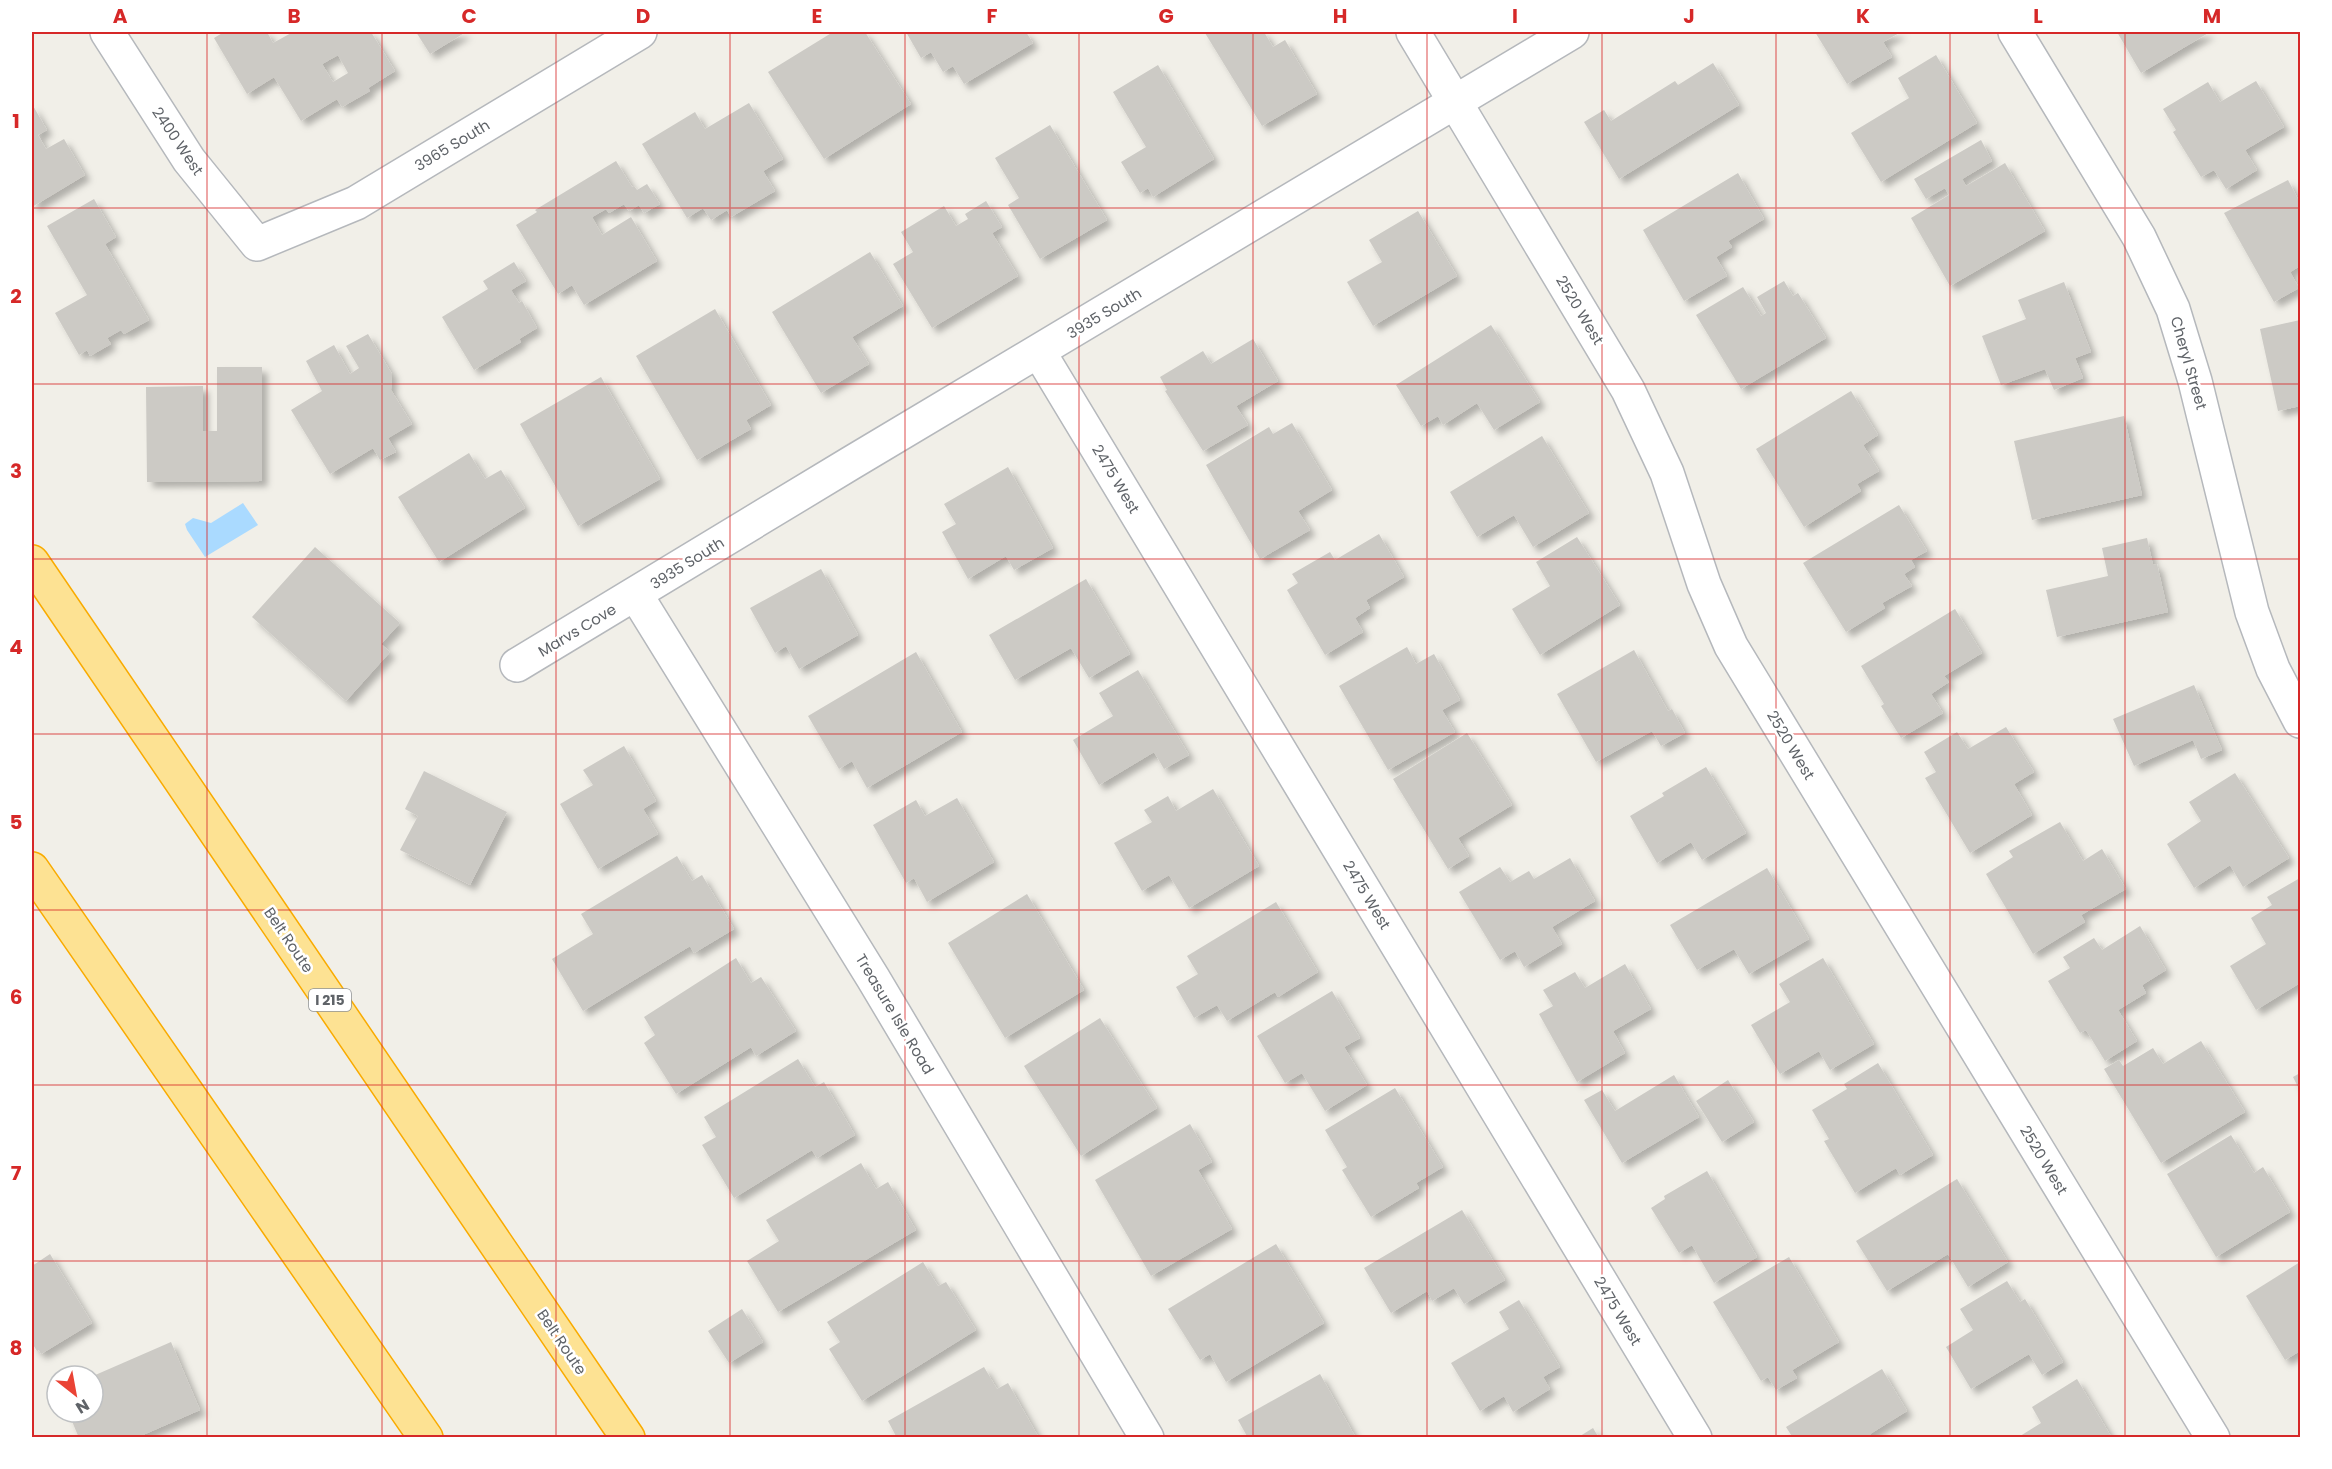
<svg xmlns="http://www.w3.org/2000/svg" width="2332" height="1469" font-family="Poppins,sans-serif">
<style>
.water{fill:#aadaff}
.building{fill:#cccac5;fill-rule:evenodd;filter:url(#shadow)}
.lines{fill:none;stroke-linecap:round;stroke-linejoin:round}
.street-casing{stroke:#b5b8bc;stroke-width:36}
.highway-casing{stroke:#f9ab00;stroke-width:36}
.street{stroke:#fff;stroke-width:33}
.highway{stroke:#fde293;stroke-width:33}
.grid{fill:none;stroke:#d62828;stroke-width:1.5;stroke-opacity:0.55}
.labels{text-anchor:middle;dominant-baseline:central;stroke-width:5;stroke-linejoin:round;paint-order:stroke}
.shield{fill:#fff;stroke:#8f9295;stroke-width:1.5}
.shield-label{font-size:14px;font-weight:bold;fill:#5f6368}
.street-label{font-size:15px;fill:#5f6368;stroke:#fff}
.neatline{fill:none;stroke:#d62828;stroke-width:2}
.grid-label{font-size:20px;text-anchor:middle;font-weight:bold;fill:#d62828}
</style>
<defs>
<filter id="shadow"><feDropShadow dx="5.5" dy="5.5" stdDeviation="3" flood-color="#0004"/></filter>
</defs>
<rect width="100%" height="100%" fill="#f1efe8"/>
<path class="water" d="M 243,503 L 258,525 L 205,557 L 187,530 L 185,524 L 193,518 L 211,523 Z"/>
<g class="building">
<path d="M 224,32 L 267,32 L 273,43 L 293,32 L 371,32 L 395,71 L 368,88 L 370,91 L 342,107 L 337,99 L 301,121 L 274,77 L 247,94 L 214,38 ZM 338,55 L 348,73 L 333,82 L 322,64 Z"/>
<path d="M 416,32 L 466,32 L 430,54 Z"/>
<path d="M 833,32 L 865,32 L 911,104 L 824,159 L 768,72 Z"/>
<path d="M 906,32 L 1026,32 L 1033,43 L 964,84 L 953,66 L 943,72 L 931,52 L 921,58 Z"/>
<path d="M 1207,32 L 1264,32 L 1273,47 L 1285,40 L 1317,94 L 1262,126 L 1205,33 Z"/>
<path d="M 1815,32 L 1901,32 L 1883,42 L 1892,57 L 1847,84 Z"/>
<path d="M 2117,32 L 2210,32 L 2141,73 Z"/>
<path d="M 1936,55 L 1977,123 L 1881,182 L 1851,133 L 1909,98 L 1898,78 Z"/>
<path d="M 1713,63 L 1739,105 L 1619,179 L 1584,122 L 1604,110 L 1611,121 L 1675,81 L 1678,85 Z"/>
<path d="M 1158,65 L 1214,159 L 1153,197 L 1148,188 L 1140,193 L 1121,162 L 1146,147 L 1113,92 Z"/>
<path d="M 2256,81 L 2284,127 L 2245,150 L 2257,170 L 2226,189 L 2214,170 L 2201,177 L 2173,132 L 2176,130 L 2163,109 L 2208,82 L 2220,102 Z"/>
<path d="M 749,103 L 783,159 L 763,171 L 775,191 L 731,217 L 727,210 L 711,220 L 703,208 L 687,218 L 642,144 L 695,112 L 705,129 Z"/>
<path d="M 32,104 L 47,130 L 38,135 L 46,149 L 64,139 L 85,175 L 32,207 Z"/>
<path d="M 1050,125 L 1107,220 L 1040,259 L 1008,205 L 1019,198 L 995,158 Z"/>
<path d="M 1981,140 L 1992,161 L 1962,179 L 1966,186 L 2005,163 L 2045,231 L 1950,286 L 1911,218 L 1949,195 L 1945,188 L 1926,199 L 1914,179 Z"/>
<path d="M 616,161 L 632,187 L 634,186 L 637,190 L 647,184 L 660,204 L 644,213 L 639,205 L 629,211 L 624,204 L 609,213 L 606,209 L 592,217 L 602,235 L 631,217 L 657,261 L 584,305 L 572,285 L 558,294 L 516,225 L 537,212 L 535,210 Z"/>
<path d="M 1738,173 L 1764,219 L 1728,241 L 1732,247 L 1716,257 L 1727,276 L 1684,301 L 1643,230 Z"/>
<path d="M 2288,180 L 2300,203 L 2300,266 L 2290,272 L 2299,288 L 2274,302 L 2224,213 Z"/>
<path d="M 94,199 L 116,237 L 105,244 L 149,320 L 124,334 L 121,330 L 107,338 L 111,344 L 90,356 L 87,350 L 79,355 L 55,313 L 87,295 L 47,226 Z"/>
<path d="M 986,201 L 1002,227 L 992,233 L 1018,276 L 932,328 L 893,264 L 913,252 L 901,232 L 944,206 L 956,226 L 968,219 L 965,214 Z"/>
<path d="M 1418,211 L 1457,276 L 1373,326 L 1347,282 L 1382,262 L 1369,240 Z"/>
<path d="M 870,252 L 903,306 L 852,337 L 869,364 L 821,393 L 772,312 Z"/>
<path d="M 514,262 L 526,281 L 511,290 L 519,303 L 522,301 L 537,328 L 519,339 L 521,342 L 474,370 L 442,317 L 488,289 L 483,281 Z"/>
<path d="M 1784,281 L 1793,296 L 1798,293 L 1826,338 L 1741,389 L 1696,315 L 1743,287 L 1761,316 L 1766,313 L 1757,297 Z"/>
<path d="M 2064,282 L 2091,352 L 2075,358 L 2083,378 L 2054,390 L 2045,369 L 2001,385 L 1982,336 L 2026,319 L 2018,300 Z"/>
<path d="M 715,309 L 771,405 L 746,420 L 751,429 L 697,460 L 636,356 Z"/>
<path d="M 2300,320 L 2300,406 L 2278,411 L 2260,329 Z"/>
<path d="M 1491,325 L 1540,402 L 1494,430 L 1477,403 L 1443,425 L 1438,416 L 1421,426 L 1396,385 Z"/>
<path d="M 368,334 L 392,374 L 391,390 L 412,424 L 388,438 L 396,452 L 380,460 L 373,448 L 330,474 L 291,410 L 322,391 L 306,361 L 334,345 L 350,374 L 359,368 L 346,346 Z"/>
<path d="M 1253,339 L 1278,381 L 1236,406 L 1248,425 L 1203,451 L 1165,391 L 1167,390 L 1160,377 L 1203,351 L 1211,364 Z"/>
<path d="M 217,367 L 262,367 L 262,481 L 147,482 L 146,387 L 203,386 L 203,431 L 217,431 Z"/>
<path d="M 601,377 L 660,479 L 578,526 L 520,424 Z"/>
<path d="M 1851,391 L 1878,435 L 1863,445 L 1879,471 L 1857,484 L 1861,491 L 1804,527 L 1756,449 Z"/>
<path d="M 2124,416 L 2142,495 L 2032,520 L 2014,441 Z"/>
<path d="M 1292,423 L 1332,490 L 1298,511 L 1310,530 L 1260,559 L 1206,465 L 1269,427 L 1273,434 Z"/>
<path d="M 1542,436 L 1589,513 L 1533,547 L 1514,515 L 1477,537 L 1450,492 Z"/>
<path d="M 469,453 L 485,479 L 501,470 L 525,508 L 439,562 L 398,497 Z"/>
<path d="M 1008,467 L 1053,548 L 1014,570 L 1006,556 L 968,579 L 942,532 L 956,524 L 944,504 Z"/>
<path d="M 1899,505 L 1927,551 L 1911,560 L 1915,567 L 1904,574 L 1912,586 L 1882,603 L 1885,608 L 1846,632 L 1803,563 Z"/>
<path d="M 1379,534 L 1404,577 L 1366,600 L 1370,608 L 1355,618 L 1363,632 L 1325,655 L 1287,590 L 1298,583 L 1292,574 L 1330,552 L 1335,560 Z"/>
<path d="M 1577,537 L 1620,605 L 1540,655 L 1512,609 L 1550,586 L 1536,562 Z"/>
<path d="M 2147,538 L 2153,565 L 2157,564 L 2168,612 L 2057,637 L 2046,590 L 2108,576 L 2102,548 Z"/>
<path d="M 315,547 L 400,623 L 381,644 L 390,652 L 346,701 L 252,617 Z"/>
<path d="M 821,569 L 858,635 L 799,669 L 786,646 L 775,653 L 750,608 Z"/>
<path d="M 1086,579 L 1130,654 L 1089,678 L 1071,648 L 1015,680 L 989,635 Z"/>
<path d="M 1955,609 L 1982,653 L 1944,676 L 1949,682 L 1931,694 L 1943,713 L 1901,738 L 1881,706 L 1884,704 L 1861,666 Z"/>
<path d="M 1407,647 L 1416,664 L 1434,654 L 1460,700 L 1442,710 L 1455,732 L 1388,770 L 1339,686 Z"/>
<path d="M 1634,650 L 1668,711 L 1672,709 L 1685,733 L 1661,746 L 1652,731 L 1596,762 L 1557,694 Z"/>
<path d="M 916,652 L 962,732 L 867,788 L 852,761 L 839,769 L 808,716 Z"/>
<path d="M 1138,670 L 1189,755 L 1164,769 L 1154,752 L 1099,785 L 1073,740 L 1113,716 L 1099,693 Z"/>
<path d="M 2194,685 L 2222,750 L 2201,759 L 2193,740 L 2134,766 L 2113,719 Z"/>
<path d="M 2006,727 L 2034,772 L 2014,784 L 2032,815 L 1970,853 L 1925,778 L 1936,772 L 1924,752 L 1957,732 L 1968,749 Z"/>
<path d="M 1467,733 L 1512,805 L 1458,838 L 1469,856 L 1448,869 L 1393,779 Z"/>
<path d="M 624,746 L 656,801 L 643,809 L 658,834 L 598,869 L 560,804 L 593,785 L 583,770 Z"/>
<path d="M 1706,767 L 1746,833 L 1702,860 L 1691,842 L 1657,863 L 1630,816 L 1664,796 L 1662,793 Z"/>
<path d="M 424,771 L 507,812 L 470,885 L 400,850 L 418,816 L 405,809 Z"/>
<path d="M 2235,773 L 2289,858 L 2243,887 L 2230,865 L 2194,888 L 2167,844 L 2201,821 L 2189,802 Z"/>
<path d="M 1213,789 L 1259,866 L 1189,908 L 1169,875 L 1142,891 L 1114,843 L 1152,822 L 1144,810 L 1168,796 L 1176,811 Z"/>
<path d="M 957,798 L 994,862 L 927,902 L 914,878 L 906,883 L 873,825 L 916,800 L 925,816 Z"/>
<path d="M 2060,822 L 2083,861 L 2102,849 L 2126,889 L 2081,915 L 2085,922 L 2033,954 L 1986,874 L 2013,857 L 2009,851 Z"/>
<path d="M 677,856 L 692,881 L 702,875 L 734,929 L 694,953 L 690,946 L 583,1011 L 552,959 L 593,934 L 581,914 Z"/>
<path d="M 1570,858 L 1595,901 L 1552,927 L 1562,944 L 1524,967 L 1515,951 L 1500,960 L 1459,892 L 1500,867 L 1510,882 L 1529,871 L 1534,879 Z"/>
<path d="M 1767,868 L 1809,939 L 1749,974 L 1734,949 L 1697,970 L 1670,925 Z"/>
<path d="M 2300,878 L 2300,983 L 2256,1010 L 2230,966 L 2266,944 L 2251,918 L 2272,905 L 2267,897 Z"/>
<path d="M 1027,894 L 1084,990 L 1005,1038 L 948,943 Z"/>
<path d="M 1276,902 L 1318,972 L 1278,997 L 1275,992 L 1227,1021 L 1217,1005 L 1194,1018 L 1176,987 L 1198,974 L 1187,956 Z"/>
<path d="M 2140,926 L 2166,970 L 2142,985 L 2146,993 L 2118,1010 L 2137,1041 L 2105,1061 L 2086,1030 L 2080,1033 L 2048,981 L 2070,968 L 2063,957 L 2094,938 L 2102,950 Z"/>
<path d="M 736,958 L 751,983 L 761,977 L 796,1031 L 756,1056 L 751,1047 L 676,1094 L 644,1043 L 655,1035 L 644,1017 Z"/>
<path d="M 1823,958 L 1874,1044 L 1830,1070 L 1819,1051 L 1780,1074 L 1751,1025 L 1790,1002 L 1779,984 Z"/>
<path d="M 1625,964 L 1651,1009 L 1613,1031 L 1625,1053 L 1577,1082 L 1539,1014 L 1553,1006 L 1543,990 L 1575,972 L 1585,988 Z"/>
<path d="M 1332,991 L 1360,1038 L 1344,1047 L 1367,1085 L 1325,1111 L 1302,1073 L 1285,1083 L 1257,1036 Z"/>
<path d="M 1100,1018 L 1157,1108 L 1081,1156 L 1024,1066 Z"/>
<path d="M 2201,1041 L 2245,1112 L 2161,1163 L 2104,1069 L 2119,1060 L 2123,1066 L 2153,1048 L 2163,1064 Z"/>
<path d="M 798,1059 L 815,1087 L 824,1082 L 855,1135 L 817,1158 L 812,1150 L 734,1198 L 702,1145 L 716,1137 L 704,1117 Z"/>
<path d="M 1878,1063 L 1933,1155 L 1900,1175 L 1896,1168 L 1855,1193 L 1824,1141 L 1829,1139 L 1812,1110 L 1847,1089 L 1844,1084 Z"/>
<path d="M 2300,1073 L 2300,1091 L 2293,1077 Z"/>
<path d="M 1674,1075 L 1699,1117 L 1622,1163 L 1584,1100 L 1602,1090 L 1615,1111 Z"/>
<path d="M 1728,1080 L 1754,1122 L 1722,1142 L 1696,1101 Z"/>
<path d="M 1395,1088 L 1443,1167 L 1416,1183 L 1419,1188 L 1371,1217 L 1342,1170 L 1347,1167 L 1325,1130 Z"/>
<path d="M 1190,1124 L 1212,1162 L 1198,1170 L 1232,1229 L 1151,1276 L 1095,1180 Z"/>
<path d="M 2231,1135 L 2254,1173 L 2263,1167 L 2290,1212 L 2216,1257 L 2167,1174 Z"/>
<path d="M 861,1163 L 876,1189 L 888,1182 L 916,1230 L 778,1312 L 747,1261 L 779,1241 L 766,1220 Z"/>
<path d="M 1707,1171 L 1757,1257 L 1714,1283 L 1692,1245 L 1679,1253 L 1651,1208 L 1665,1199 L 1664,1196 Z"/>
<path d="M 1957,1179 L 2008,1262 L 1968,1287 L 1948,1254 L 1887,1291 L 1856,1241 Z"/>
<path d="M 1462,1210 L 1505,1280 L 1464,1304 L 1454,1288 L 1432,1301 L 1427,1291 L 1391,1313 L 1364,1268 Z"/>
<path d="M 1276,1244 L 1324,1323 L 1226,1382 L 1210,1354 L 1200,1360 L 1168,1309 Z"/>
<path d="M 50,1254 L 92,1323 L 41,1354 L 39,1350 L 37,1351 L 32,1343 L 32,1266 Z"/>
<path d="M 1789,1257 L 1839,1342 L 1792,1370 L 1797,1378 L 1776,1390 L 1768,1377 L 1761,1381 L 1713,1302 Z"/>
<path d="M 923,1262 L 938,1286 L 946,1282 L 976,1330 L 862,1401 L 829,1349 L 840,1342 L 827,1322 Z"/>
<path d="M 2300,1262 L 2300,1351 L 2285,1360 L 2246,1296 Z"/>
<path d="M 2007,1281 L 2020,1302 L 2025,1299 L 2063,1362 L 2042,1375 L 2029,1354 L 1971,1389 L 1946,1347 L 1973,1330 L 1960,1309 Z"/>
<path d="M 1519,1300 L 1560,1367 L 1543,1377 L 1550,1389 L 1513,1412 L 1504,1396 L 1480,1411 L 1451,1363 L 1509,1329 L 1499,1312 Z"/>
<path d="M 742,1309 L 763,1342 L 729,1363 L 708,1331 Z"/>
<path d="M 171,1342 L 200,1410 L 136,1438 L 79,1438 L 69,1414 L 74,1412 L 93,1412 L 93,1376 Z"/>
<path d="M 984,1367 L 997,1389 L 1008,1383 L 1039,1438 L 897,1438 L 888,1421 Z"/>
<path d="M 1882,1369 L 1907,1411 L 1870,1434 L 1872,1438 L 1793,1438 L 1786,1427 Z"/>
<path d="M 1320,1374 L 1356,1438 L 1248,1438 L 1238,1420 Z"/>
<path d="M 2077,1379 L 2112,1438 L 2017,1438 L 2041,1423 L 2032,1407 Z"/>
<path d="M 1593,1428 L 1599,1438 L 1577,1438 Z"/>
</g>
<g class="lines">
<g class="street-casing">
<g id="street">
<path d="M 107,32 L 189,160 L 257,244 L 356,203 L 640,32"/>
<path d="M 1413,32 L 1628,390 L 1667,473 L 1704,584 L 1731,646 L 2213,1438"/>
<path d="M 2015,32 L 2139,237 L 2173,309 L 2195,381 L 2252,612 L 2273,669 L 2300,721"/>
<path d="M 1039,352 L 1695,1438"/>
<path d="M 636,595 L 873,978 L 1147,1438"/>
<path d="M 517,665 L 851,463 L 1572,32"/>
</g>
</g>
<g class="highway-casing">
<g id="highway">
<path d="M 32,562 L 628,1438"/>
<path d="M 32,869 L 426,1438"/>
</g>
</g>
<use href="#street" class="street"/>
<use href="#highway" class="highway"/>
</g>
<path class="grid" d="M 207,32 L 207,1438M 382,32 L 382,1438M 556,32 L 556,1438M 730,32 L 730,1438M 905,32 L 905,1438M 1079,32 L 1079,1438M 1253,32 L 1253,1438M 1427,32 L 1427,1438M 1602,32 L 1602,1438M 1776,32 L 1776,1438M 1950,32 L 1950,1438M 2125,32 L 2125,1438M 32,208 L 2300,208M 32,384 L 2300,384M 32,559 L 2300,559M 32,734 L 2300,734M 32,910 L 2300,910M 32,1085 L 2300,1085M 32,1261 L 2300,1261"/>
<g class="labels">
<rect class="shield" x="309" y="989" width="42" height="22" rx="4.5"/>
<g class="shield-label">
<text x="330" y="1000">I 215</text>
</g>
<g class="street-label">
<text transform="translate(178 141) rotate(56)">2400 West</text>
<text transform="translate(452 145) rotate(-31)">3965 South</text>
<text transform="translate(1580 310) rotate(59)">2520 West</text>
<text transform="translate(1104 313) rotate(-31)">3935 South</text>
<text transform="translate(2189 363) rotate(74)">Cheryl Street</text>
<text transform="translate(1116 479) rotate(59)">2475 West</text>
<text transform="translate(687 563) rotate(-32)">3935 South</text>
<text transform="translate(577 630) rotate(-31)">Marvs Cove</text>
<text transform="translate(1791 745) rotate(59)">2520 West</text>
<text transform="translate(1367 895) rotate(59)">2475 West</text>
<text transform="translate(289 940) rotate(56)">Belt Route</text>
<text transform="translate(895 1014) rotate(59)">Treasure Isle Road</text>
<text transform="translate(2044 1160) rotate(59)">2520 West</text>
<text transform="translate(1618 1311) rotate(59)">2475 West</text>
<text transform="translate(562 1342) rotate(56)">Belt Route</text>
</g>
</g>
<rect width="2332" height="1469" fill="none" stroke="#ffffff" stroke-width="66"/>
<g transform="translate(75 1394) rotate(149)"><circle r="28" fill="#ffffff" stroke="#bfc1c3" stroke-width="1.5"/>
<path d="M0-4.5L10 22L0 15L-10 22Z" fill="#ea4335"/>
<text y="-9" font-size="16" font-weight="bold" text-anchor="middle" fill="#5f6368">N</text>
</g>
<rect x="33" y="33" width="2266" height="1403" class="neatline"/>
<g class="grid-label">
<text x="120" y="23">A</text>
<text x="294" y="23">B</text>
<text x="469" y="23">C</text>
<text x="643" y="23">D</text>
<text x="817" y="23">E</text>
<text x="992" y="23">F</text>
<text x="1166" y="23">G</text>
<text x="1340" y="23">H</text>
<text x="1515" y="23">I</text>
<text x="1689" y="23">J</text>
<text x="1863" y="23">K</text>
<text x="2038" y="23">L</text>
<text x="2212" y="23">M</text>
<text x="16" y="128">1</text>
<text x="16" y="303">2</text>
<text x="16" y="478">3</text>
<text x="16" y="654">4</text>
<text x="16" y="829">5</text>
<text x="16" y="1004">6</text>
<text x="16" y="1180">7</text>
<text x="16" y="1355">8</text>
</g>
</svg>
